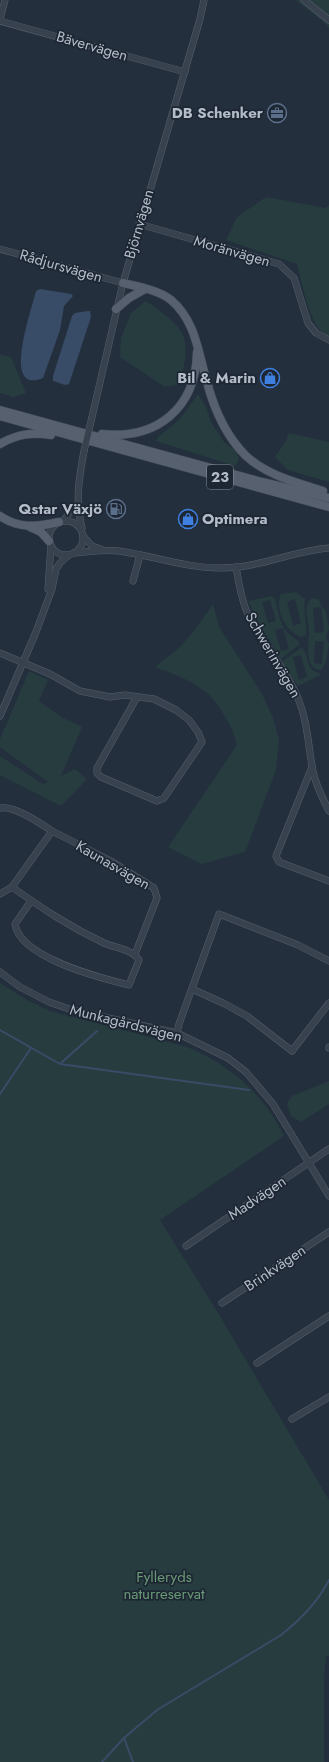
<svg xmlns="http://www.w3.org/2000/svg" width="329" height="1762" font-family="Jost,sans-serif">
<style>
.green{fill:#263c3f;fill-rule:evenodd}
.water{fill:#394c67}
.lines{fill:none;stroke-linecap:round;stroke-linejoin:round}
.stream{stroke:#394c67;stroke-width:2}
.minor-casing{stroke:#565f6c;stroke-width:7}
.major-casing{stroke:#414a57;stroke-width:9}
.minor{stroke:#38414e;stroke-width:6}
.major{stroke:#56606e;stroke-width:8}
.minor-bridge-casing{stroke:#565f6c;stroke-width:7;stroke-linecap:butt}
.minor-bridge{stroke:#38414e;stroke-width:6}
.labels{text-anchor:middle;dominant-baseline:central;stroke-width:3.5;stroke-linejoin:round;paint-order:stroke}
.shield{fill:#1d2633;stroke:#878f9c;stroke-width:1}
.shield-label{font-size:14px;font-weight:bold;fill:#b4bcc9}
.street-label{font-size:15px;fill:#b4bcc9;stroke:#1d2633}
.poi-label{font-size:15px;font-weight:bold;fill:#b4bcc9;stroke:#1d2633;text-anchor:end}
.park-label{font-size:15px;fill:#6b9a76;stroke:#1d2633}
</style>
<rect width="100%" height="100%" fill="#242f3e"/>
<g class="green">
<path d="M 296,0 L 329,0 L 329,28 L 327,25 Z"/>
<path d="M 266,197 L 326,208 L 329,205 L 329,336 C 310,331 302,282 297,264 L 226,240 L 237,217 Z"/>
<path d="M 146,301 C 185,329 193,334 180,384 L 165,387 L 120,357 L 121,338 L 131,313 Z"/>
<path d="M 0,354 L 11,357 L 26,393 L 13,397 L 0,393 Z"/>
<path d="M 198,394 L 205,405 L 212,424 L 224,442 L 236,451 L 239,459 L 235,466 L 156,441 L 159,436 L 180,419 Z"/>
<path d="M 289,433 L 329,442 L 329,482 L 288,470 L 275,457 L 285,442 Z"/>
<path d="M 296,592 L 305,599 C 303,612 307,623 306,635 L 302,637 C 286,633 274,609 281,594 ZM 295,599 L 301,623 L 293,626 L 287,602 Z"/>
<path d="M 272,596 L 275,599 C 278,609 279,622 286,631 C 290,636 297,638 300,644 L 281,659 L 260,626 L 248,601 ZM 270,600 L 276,621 L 268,623 L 262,602 ZM 283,628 L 289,649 L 281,651 L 275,630 Z"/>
<path d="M 312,598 L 318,599 L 326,613 L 329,628 L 326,638 L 329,644 L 326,661 L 322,669 L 320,670 C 303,667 309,642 309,631 C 309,620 302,605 312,598 ZM 321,607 L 324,632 L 315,633 L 313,608 ZM 315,641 L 324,642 L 322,664 L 314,663 Z"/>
<path d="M 213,604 L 219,627 L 262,694 L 273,718 L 279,739 L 276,770 L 245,852 L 202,864 L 168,847 L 237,745 C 233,729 221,706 208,694 C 195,682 173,673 156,668 L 157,665 L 178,649 L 194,631 Z"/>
<path d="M 302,647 C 311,659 304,670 322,674 L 298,686 L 282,662 ZM 301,655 L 307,677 L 299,680 L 293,657 Z"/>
<path d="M 29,671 L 48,680 L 39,701 L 61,717 L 82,727 L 61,776 L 75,769 L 87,779 L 61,806 L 0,775 L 0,756 L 43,784 L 48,782 L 0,747 L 0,739 Z"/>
<path d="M 0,983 L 29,1001 L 50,1011 L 187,1047 C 229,1064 265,1095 284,1136 L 160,1220 L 218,1313 L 329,1500 L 329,1656 L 326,1656 L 324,1679 L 324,1762 L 0,1762 Z"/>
<path d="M 329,1081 L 329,1104 L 301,1122 L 291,1116 L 287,1103 L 292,1096 Z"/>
</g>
<g class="water">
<path d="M 40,289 L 71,294 L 73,296 L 64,306 L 60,330 L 43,378 C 0,396 33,306 36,291 Z"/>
<path d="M 88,311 L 90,311 L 91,317 L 69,384 L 65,385 L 53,381 L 53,376 L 72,316 L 75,313 Z"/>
</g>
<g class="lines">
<g class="stream">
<path d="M 0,1030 L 60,1064 L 249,1090"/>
<path d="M 61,1063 L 97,1031"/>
<path d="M 0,1094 L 31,1048"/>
<path d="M 124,1738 L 133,1762"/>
<path d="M 102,1762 L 124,1738 L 157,1710 L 281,1635 C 300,1620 318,1602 329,1580"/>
</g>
<g class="minor-casing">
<g id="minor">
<path d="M 304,0 L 329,20"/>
<path d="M 0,19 L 5,0"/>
<path d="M 0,21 L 185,72"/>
<path d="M 139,224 L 279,264 L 294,278 L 308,323 L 316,333 L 329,340"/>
<path d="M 0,249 L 123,283"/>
<path d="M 92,417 L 123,283 L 200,19 L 204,0"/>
<circle cx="66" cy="538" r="17"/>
<path d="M 63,521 L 77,504"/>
<path d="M 82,528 C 75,501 79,478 84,451"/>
<path d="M 84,537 L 92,546 L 103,550"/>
<path d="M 74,553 C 89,552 104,549 119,551 C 154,556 186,568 221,568 C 259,568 293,551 329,548"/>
<path d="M 236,567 C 239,583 241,600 248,614 C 263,643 285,667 298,698 C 307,720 308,742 312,766 C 314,781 322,797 329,811"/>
<path d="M 133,581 L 140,555"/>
<path d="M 48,589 L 51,545"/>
<path d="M 0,653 L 50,674 L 80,691 L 110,697 L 125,695 L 154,699 L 176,710 L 189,720 L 198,732 L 202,742 L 164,798 L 157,801 L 101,777 L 97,773 L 97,768 L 137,697"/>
<path d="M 0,716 L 36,632 L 52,589 L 56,569 L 60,563 L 69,555"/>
<path d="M 312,767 L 276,856 L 279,862 L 329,881"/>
<path d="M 0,808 C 14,805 40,823 52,831"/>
<path d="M 12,887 C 43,909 70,927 104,943 C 115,948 132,949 139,960 L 129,985 C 101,978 20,958 15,924 L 31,901"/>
<path d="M 0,894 L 12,887 L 52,831 L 111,861 L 154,888 L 157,898 L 135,954"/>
<path d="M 0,972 L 20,987 L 49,1002 L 72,1010 L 177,1033 L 228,1058 L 246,1072 L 273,1104 L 329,1196"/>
<path d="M 192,989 L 223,1003 L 247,1016 L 292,1051 L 329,1003"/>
<path d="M 177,1033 L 179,1024 L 219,914 L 298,945 L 329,961"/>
<path d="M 329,1048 L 329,1047"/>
<path d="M 186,1246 L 329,1149"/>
<path d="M 222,1303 L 329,1232"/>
<path d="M 257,1363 L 329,1316"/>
<path d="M 292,1419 L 329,1397"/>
</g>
</g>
<g class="major-casing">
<g id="major">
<path d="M 123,283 C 139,287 158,290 171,300 C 196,321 198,353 207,382 C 214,409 226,436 246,456 C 268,476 296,482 323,491"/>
<path d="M 116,309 L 129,298 L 145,289"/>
<path d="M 0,410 L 262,482 L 329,498"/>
<path d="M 0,416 L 329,507"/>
<path d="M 102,434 C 157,440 196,408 197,352"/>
<path d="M 0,444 C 17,434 32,432 51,435"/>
<path d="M 0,516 C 19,529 37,527 59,522"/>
<path d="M 30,527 L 41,532 L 49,541"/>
</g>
</g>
<use href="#minor" class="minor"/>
<use href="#major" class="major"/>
<g class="minor-bridge-casing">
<path id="minor-bridge" d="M 84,451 L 92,417"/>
</g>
<use href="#minor-bridge" class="minor-bridge"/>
</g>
<defs>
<g id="office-ring" transform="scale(1)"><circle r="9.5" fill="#1d2633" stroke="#5c6f8a" stroke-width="1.5"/><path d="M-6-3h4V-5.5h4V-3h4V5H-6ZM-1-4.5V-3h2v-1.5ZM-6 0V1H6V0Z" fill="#5c6f8a"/></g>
<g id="shop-ring" transform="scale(1)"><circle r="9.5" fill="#1d2633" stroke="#3f7fe0" stroke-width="1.5"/><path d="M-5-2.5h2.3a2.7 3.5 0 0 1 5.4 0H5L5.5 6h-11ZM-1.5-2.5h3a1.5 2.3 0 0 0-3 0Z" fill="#3f7fe0"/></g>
<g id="fuel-ring" transform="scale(1)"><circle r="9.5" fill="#1d2633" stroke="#5c6f8a" stroke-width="1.5"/><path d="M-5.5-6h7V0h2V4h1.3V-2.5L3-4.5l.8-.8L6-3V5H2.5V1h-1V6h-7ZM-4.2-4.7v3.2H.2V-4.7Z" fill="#5c6f8a"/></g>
</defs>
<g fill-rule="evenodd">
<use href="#office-ring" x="277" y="113"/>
<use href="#shop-ring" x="270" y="378"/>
<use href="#fuel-ring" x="116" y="509"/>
<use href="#shop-ring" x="188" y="519"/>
</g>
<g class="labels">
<rect class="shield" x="207" y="465" width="26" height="24" rx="3"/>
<g class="shield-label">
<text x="220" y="477">23</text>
</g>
<g class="street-label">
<text transform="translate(92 46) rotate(16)">Bävervägen</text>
<text transform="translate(139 224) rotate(-74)">Björnvägen</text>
<text transform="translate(232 251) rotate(16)">Moränvägen</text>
<text transform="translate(61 266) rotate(16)">Rådjursvägen</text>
<text transform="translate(273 655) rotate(60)">Schwerinvägen</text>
<text transform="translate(113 865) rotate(30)">Kaunasvägen</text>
<text transform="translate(126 1023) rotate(14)">Munkagårdsvägen</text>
<text transform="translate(257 1198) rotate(-34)">Madvägen</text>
<text transform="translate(275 1268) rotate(-34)">Brinkvägen</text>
</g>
<g class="poi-label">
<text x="263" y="113">DB Schenker</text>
<text x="256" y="378">Bil &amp; Marin</text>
<text x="102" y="509">Qstar Växjö</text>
<text x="202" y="519" text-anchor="start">Optimera</text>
</g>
<g class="park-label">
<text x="164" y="1577">Fylleryds<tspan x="164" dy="17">naturreservat</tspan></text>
</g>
</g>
</svg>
